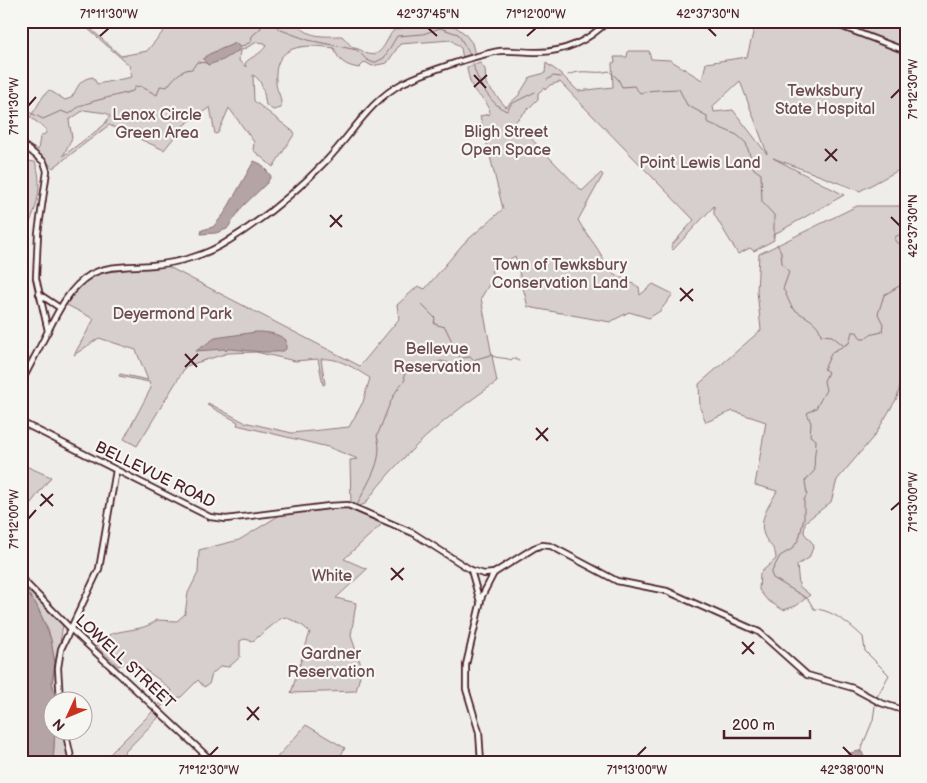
<svg xmlns="http://www.w3.org/2000/svg" width="927" height="783" font-family="'Balsamiq Sans',sans-serif">
<style>
.green{fill:#d7cfce;stroke:#90777c;fill-rule:evenodd}
.water{fill:#b4a4a5;stroke:#8a6f74}
.lines{fill:none;stroke-linecap:round;stroke-linejoin:round}
.stream{stroke:#8a6f74;stroke-width:1}
.secondary-casing{stroke:#4a1f2b;stroke-width:8}
.secondary{stroke:#f6f6f2;stroke-width:4.5}
.ticks{fill:none;stroke:#4a1f2b;stroke-width:2}
.labels{text-anchor:middle;dominant-baseline:central;stroke-width:4.5;stroke-linejoin:round;paint-order:stroke}
.park-label{font-size:16px;fill:#6d4b54;stroke:#f6f6f2}
.street-label{font-size:16px;fill:#4a1f2b;stroke:#f6f6f2}
.neatline{fill:none;stroke:#4a1f2b;stroke-width:2}
.ticks-label{font-size:12px;text-anchor:middle;fill:#4a1f2b}
</style>
<rect width="100%" height="100%" fill="#efedea"/>
<filter id="ink" filterUnits="userSpaceOnUse"><feTurbulence type="fractalNoise" baseFrequency=".02" numOctaves="2"/><feDisplacementMap in="SourceGraphic" scale="10" xChannelSelector="R" yChannelSelector="G"/><feConvolveMatrix kernelMatrix="1 2 1 2 8 2 1 2 1" color-interpolation-filters="sRGB"/></filter>
<g filter="url(#ink)">
<g class="green">
<path d="M 79,21 L 82,21 L 121,56 L 147,51 L 166,28 L 166,21 L 297,21 C 305,39 326,36 342,36 L 353,48 C 360,48 362,52 368,54 C 383,58 386,38 394,30 L 422,23 L 431,27 L 452,24 L 464,33 L 472,43 L 475,55 L 463,59 L 461,48 L 451,40 L 400,44 L 387,63 L 372,66 L 365,62 L 359,68 C 346,66 338,61 334,48 C 305,44 273,43 276,82 C 276,92 282,94 281,108 L 273,110 L 266,105 C 264,94 263,80 253,75 L 254,101 L 295,133 L 273,167 L 253,150 L 254,142 L 229,108 L 218,133 L 215,134 L 210,107 L 184,125 L 164,150 L 109,125 L 53,168 L 30,146 L 38,150 L 40,137 L 46,133 L 46,129 L 30,117 C 37,108 41,97 49,90 L 65,100 L 71,98 C 79,87 78,79 93,77 L 97,84 L 132,77 L 129,65 ZM 257,42 L 265,43 L 266,46 C 259,56 253,55 245,63 L 246,67 L 239,61 L 240,51 ZM 84,110 L 106,113 L 110,116 L 104,125 L 63,156 L 72,138 L 69,120 Z"/>
<path d="M 756,21 L 823,21 L 906,53 L 906,168 L 897,171 L 860,191 L 773,158 L 844,195 L 773,235 L 774,240 L 754,251 L 750,248 L 738,254 L 714,214 L 714,206 L 673,250 L 671,246 L 694,220 L 560,82 L 550,85 L 545,90 L 544,88 L 538,93 L 538,99 L 515,122 L 582,191 L 601,173 L 603,175 L 578,220 C 587,237 603,251 607,270 L 639,287 L 640,295 L 653,284 L 673,294 L 660,311 L 649,318 L 629,312 L 610,322 L 528,307 L 515,256 L 491,271 L 494,276 L 481,298 L 497,382 C 450,413 397,458 365,504 L 359,506 L 351,503 L 350,460 L 358,459 L 328,447 L 237,425 L 238,422 L 207,405 L 208,403 L 244,422 L 292,433 L 349,427 L 363,402 L 370,378 C 355,369 339,357 321,359 L 325,384 L 323,385 L 318,359 L 295,361 L 256,352 L 228,353 L 186,366 L 137,446 L 124,439 L 151,388 L 149,382 L 119,376 L 120,374 L 148,380 L 136,350 L 99,338 L 74,355 L 94,319 L 65,304 L 86,281 L 98,273 L 165,265 L 360,366 L 399,319 L 397,305 L 418,286 L 425,289 L 463,244 L 503,209 L 480,116 L 490,114 C 489,101 481,99 474,90 C 471,86 467,72 467,67 L 480,63 L 485,69 L 486,84 L 506,107 L 519,95 L 530,77 L 545,73 L 546,63 L 560,73 L 578,91 L 613,87 L 612,63 L 615,62 L 614,57 L 627,57 L 628,51 L 649,51 L 651,59 L 670,60 L 702,80 L 706,63 L 747,57 ZM 740,81 L 767,153 L 767,154 L 733,110 L 714,112 L 713,106 Z"/>
<path d="M 833,21 L 906,21 L 906,49 Z"/>
<path d="M 28,161 L 35,162 C 43,181 38,206 29,224 L 22,222 L 26,208 L 21,202 L 21,169 Z"/>
<path d="M 857,206 L 906,206 L 906,360 L 897,398 L 875,435 L 837,480 L 831,502 L 805,522 L 804,533 L 814,545 L 809,558 L 797,565 L 799,586 L 810,595 L 796,606 L 783,610 L 767,600 L 759,590 L 760,573 L 776,559 C 776,547 768,545 764,535 C 758,518 770,505 777,491 L 755,485 L 766,422 L 733,411 L 706,422 L 700,408 L 699,384 L 761,330 L 757,291 L 759,254 Z"/>
<path d="M 21,464 L 51,477 L 21,516 L 22,468 Z"/>
<path d="M 328,507 L 347,508 L 382,524 L 344,559 L 367,569 L 336,598 L 356,603 L 351,636 L 362,668 L 356,691 L 291,693 L 310,632 L 303,626 L 286,617 L 280,619 L 253,641 L 244,639 L 240,641 L 240,657 L 229,667 L 221,666 L 212,674 L 209,684 L 204,687 L 198,680 L 181,697 L 169,699 L 160,708 L 158,706 L 172,691 C 158,678 144,667 126,663 L 118,666 L 97,647 L 96,642 C 117,626 140,634 157,620 L 177,621 L 185,614 L 188,593 L 198,573 L 199,550 L 239,540 L 280,515 Z"/>
<path d="M 21,584 L 63,625 L 56,666 L 58,700 L 56,700 L 52,682 L 55,664 L 49,632 L 36,604 Z"/>
<path d="M 153,711 L 159,717 L 115,762 L 102,762 Z"/>
<path d="M 306,725 L 345,748 L 337,762 L 273,762 Z"/>
<path d="M 55,731 L 63,731 L 70,762 L 53,762 Z"/>
</g>
<g class="water">
<path d="M 236,43 L 241,49 L 223,60 L 208,65 L 203,59 L 209,54 Z"/>
<path d="M 254,161 L 261,164 L 271,176 L 267,183 L 242,207 L 227,229 L 216,233 L 201,234 L 202,230 L 213,227 L 224,214 Z"/>
<path d="M 256,332 C 267,332 277,333 286,340 L 286,349 C 280,356 239,349 228,349 L 226,351 L 224,349 L 196,351 L 215,338 Z"/>
<path d="M 21,586 L 36,604 L 51,639 L 55,664 L 52,682 L 56,700 L 52,700 L 52,730 L 55,731 L 53,762 L 21,762 Z"/>
<path d="M 859,751 L 862,752 L 866,762 L 843,762 L 850,753 Z"/>
</g>
<g class="lines">
<g class="stream">
<path d="M 269,21 L 281,30 L 308,40 L 357,50 L 367,60 L 374,63 L 384,58 L 397,36 L 423,34 L 440,28 L 458,34 L 471,56"/>
<path d="M 240,47 L 251,42 L 252,36 L 261,28 L 260,21"/>
<path d="M 473,63 C 475,78 491,106 507,111 L 511,104 L 535,92"/>
<path d="M 568,75 C 583,68 595,75 609,71 L 618,79 L 622,87 L 634,86 L 640,93 C 654,89 665,90 679,89 L 687,105 L 707,116 L 707,122 L 737,135 L 746,143 L 754,169 L 761,174 L 762,202 L 774,215 L 774,237"/>
<path d="M 547,80 L 553,76 L 561,77"/>
<path d="M 21,112 L 31,113 L 43,119 L 61,111 L 69,114 C 73,112 77,107 82,105 C 99,99 116,96 133,91 L 135,87 L 140,86 L 157,95 L 160,86 L 167,87 C 173,79 181,69 192,69 L 197,62 L 206,63"/>
<path d="M 906,231 L 895,237 L 895,241 L 906,248"/>
<path d="M 777,244 L 781,252 L 782,263 L 789,272 L 783,289 C 788,296 789,306 795,310 C 804,317 819,321 821,335 L 832,336 L 843,345"/>
<path d="M 422,305 L 435,318 L 434,324 L 445,327 L 460,358"/>
<path d="M 462,358 L 470,357 L 473,360 L 490,355 C 498,359 504,357 511,360 L 513,358 L 519,361"/>
<path d="M 357,506 C 366,483 385,462 377,436 C 385,418 391,393 405,380 L 404,374 L 441,361 L 458,365 L 461,358"/>
<path d="M 877,697 L 889,675 L 865,651 L 863,637 C 851,625 831,609 814,609 L 808,599 L 773,578 L 771,573 L 780,556 L 792,549 L 799,539 L 804,518 L 804,500 L 807,494 L 805,481 L 815,470 C 813,459 816,451 816,440 L 810,436 L 811,423 L 807,413 L 816,408 L 826,390 L 824,381 L 828,372 L 824,369 L 832,352 L 849,343 L 852,332 L 857,332 L 861,339 L 865,339 L 869,335 L 882,332 L 883,324 L 878,314 L 884,295 L 906,282"/>
<path d="M 860,752 L 873,720 L 875,706"/>
</g>
<g class="secondary-casing">
<g id="secondary">
<path d="M 827,21 L 906,51"/>
<path d="M 21,143 L 44,162 L 47,171 L 38,233 L 36,278 L 48,331 L 21,383"/>
<path d="M 39,294 L 60,308"/>
<path d="M 48,331 C 58,311 70,287 90,275 C 108,264 133,267 153,265 C 178,263 207,255 228,241 C 264,219 298,190 327,160 C 352,134 370,100 403,83 C 425,72 476,55 500,51 C 511,50 523,52 534,52 C 564,53 587,42 608,21"/>
<path d="M 21,422 L 210,517 L 226,519 L 329,506 L 348,505 L 413,533 L 471,570 L 484,574 L 494,573 L 534,548 L 542,545 L 551,546 L 617,581 L 667,591 L 732,620 L 759,632 L 807,675 L 853,688 L 881,703 L 906,711"/>
<path d="M 471,570 L 480,602"/>
<path d="M 21,578 L 73,631 L 213,762"/>
<path d="M 60,700 L 58,668 L 61,649 L 99,569 L 116,470"/>
<path d="M 65,730 L 72,762"/>
<path d="M 481,762 L 479,732 L 466,689 L 466,665 L 482,596 L 494,573"/>
</g>
</g>
<use href="#secondary" class="secondary"/>
</g>
</g>
<path class="ticks" d="M 428,28 L 437,36M 708,28 L 716,36M 100,36 L 109,28M 527,36 L 536,28M 474,75 L 486,88M 474,87 L 487,75M 891,98 L 900,89M 28,106 L 36,97M 825,149 L 837,161M 825,161 L 837,149M 330,215 L 342,227M 891,217 L 900,226M 330,227 L 342,215M 680,288 L 693,301M 680,301 L 693,289M 185,354 L 197,367M 185,367 L 198,354M 536,428 L 548,441M 536,440 L 548,428M 41,494 L 53,506M 40,506 L 53,494M 891,510 L 900,502M 28,519 L 36,510M 391,568 L 403,580M 391,580 L 404,568M 742,642 L 754,654M 742,654 L 754,642M 247,707 L 259,720M 247,720 L 259,707M 843,747 L 852,756M 209,756 L 218,747M 637,756 L 646,747"/>
<g class="labels">
<g class="park-label">
<text x="825" y="91">Tewksbury<tspan x="825" dy="18">State Hospital</tspan></text>
<text x="157" y="115">Lenox Circle<tspan x="157" dy="18">Green Area</tspan></text>
<text x="506" y="132">Bligh Street<tspan x="506" dy="18">Open Space</tspan></text>
<text x="700" y="163">Point Lewis Land</text>
<text x="560" y="265">Town of Tewksbury<tspan x="560" dy="18">Conservation Land</tspan></text>
<text x="172" y="314">Deyermond Park</text>
<text x="437" y="349">Bellevue<tspan x="437" dy="18">Reservation</tspan></text>
<text x="332" y="576">White</text>
<text x="331" y="654">Gardner<tspan x="331" dy="18">Reservation</tspan></text>
</g>
<g class="street-label">
<text transform="translate(155 475) rotate(26)">BELLEVUE ROAD</text>
<text transform="translate(125 662) rotate(43)">LOWELL STREET</text>
</g>
</g>
<rect width="927" height="783" fill="none" stroke="#f6f6f2" stroke-width="55"/>
<g transform="translate(68 716) rotate(226)"><circle r="24" fill="#f6f6f2" stroke="#b1a0a2"/>
<path d="M0-4L9 19L0 12L-9 19Z" fill="#c8321e"/>
<text y="-8" font-size="14" font-weight="bold" text-anchor="middle" fill="#4a1f2b">N</text>
</g>
<path d="M724 730v8h86v-8" fill="none" stroke="#4a1f2b" stroke-width="2.5"/>
<text x="732" y="730" font-size="15" fill="#4a1f2b" stroke="#f6f6f2" stroke-width="4" paint-order="stroke">200 m</text>
<rect x="28" y="28" width="872" height="728" class="neatline"/>
<g class="ticks-label">
<text x="109" y="18">71°11'30"W</text>
<text x="428" y="18">42°37'45"N</text>
<text x="536" y="18">71°12'00"W</text>
<text x="708" y="18">42°37'30"N</text>
<text transform="translate(913 89) rotate(-90)" y="4">71°12'30"W</text>
<text transform="translate(14 106) rotate(-90)" y="4">71°11'30"W</text>
<text transform="translate(913 226) rotate(-90)" y="4">42°37'30"N</text>
<text transform="translate(913 502) rotate(-90)" y="4">71°13'00"W</text>
<text transform="translate(14 519) rotate(-90)" y="4">71°12'00"W</text>
<text x="209" y="774">71°12'30"W</text>
<text x="637" y="774">71°13'00"W</text>
<text x="852" y="774">42°38'00"N</text>
</g>
</svg>
